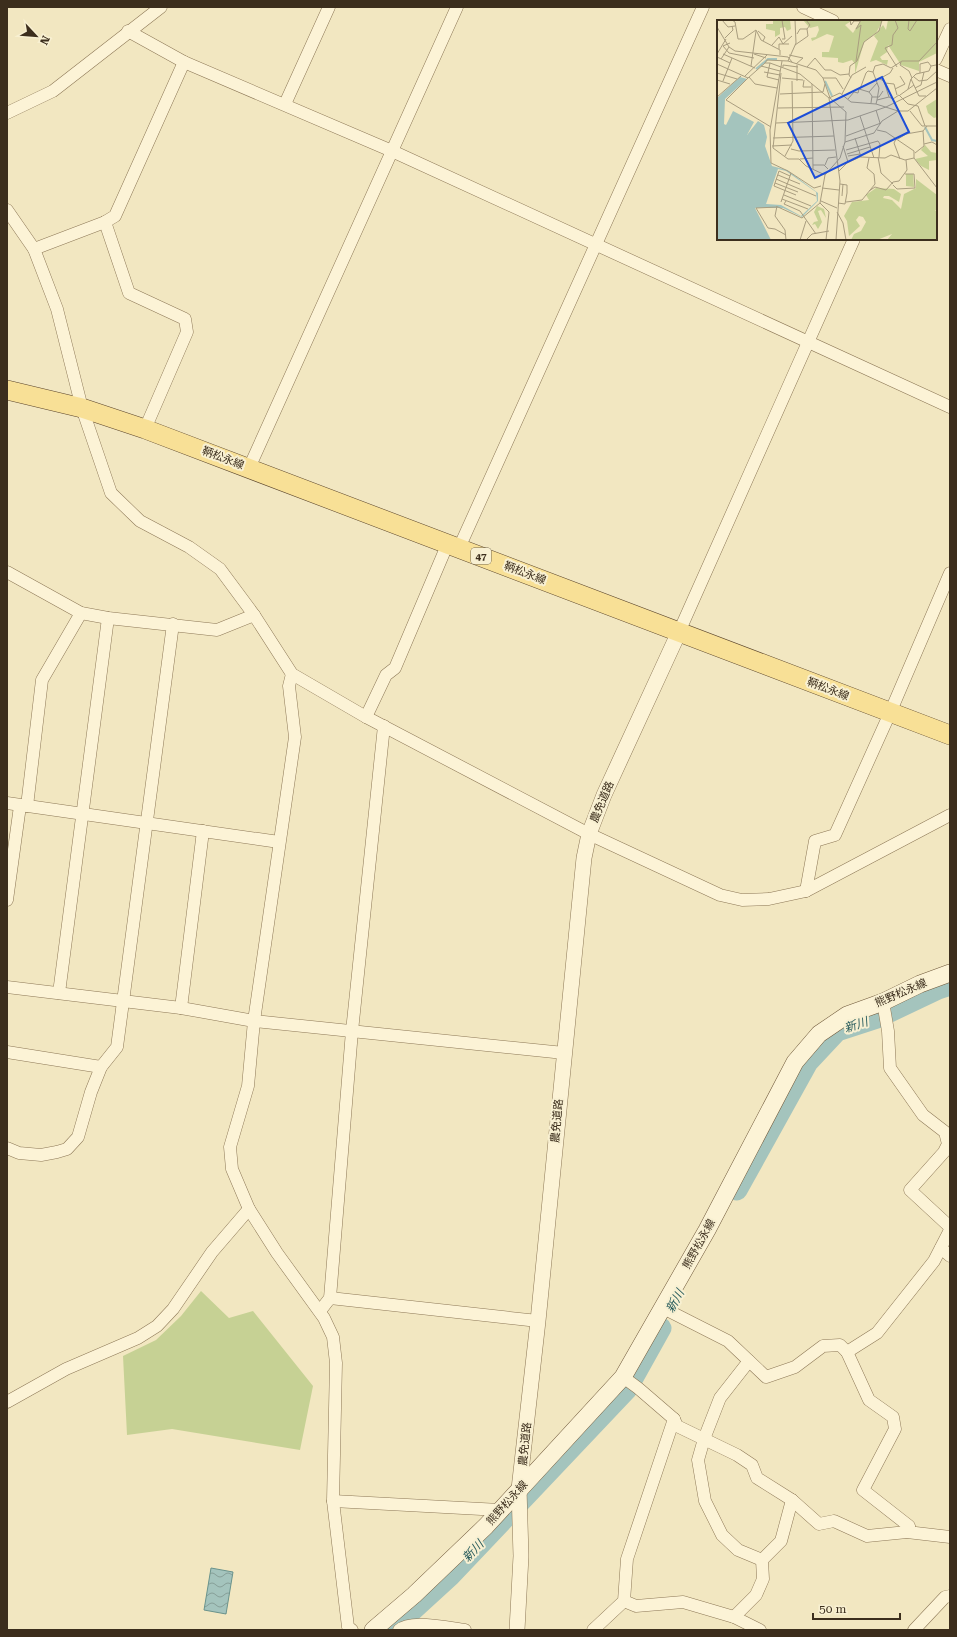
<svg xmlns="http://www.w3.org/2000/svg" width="957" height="1637" font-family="'Roboto Serif','Noto Sans JP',serif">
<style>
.pitch{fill:#c6d194}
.water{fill:url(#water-waves);stroke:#6a938c}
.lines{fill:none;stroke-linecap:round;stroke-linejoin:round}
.river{stroke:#a4c4bd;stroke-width:21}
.minor-casing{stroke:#8d7857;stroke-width:13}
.tertiary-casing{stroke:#8d7857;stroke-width:16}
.secondary-casing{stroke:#6f583a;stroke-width:18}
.primary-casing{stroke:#5b452c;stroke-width:20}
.minor{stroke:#fcf3d6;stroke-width:12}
.tertiary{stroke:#fcf3d6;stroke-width:15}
.secondary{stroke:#fcf3d6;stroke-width:17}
.primary{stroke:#f8e096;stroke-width:19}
.labels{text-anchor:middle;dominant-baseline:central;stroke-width:4;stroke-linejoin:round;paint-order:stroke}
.shield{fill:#f8f0d2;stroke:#746853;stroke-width:1}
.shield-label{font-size:10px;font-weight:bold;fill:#3c2e1d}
.street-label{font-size:11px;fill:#3c2e1d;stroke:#f8f0d2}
.water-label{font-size:12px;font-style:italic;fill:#2a5d5d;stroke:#f8f0d2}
.inset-river{fill:none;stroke:#a4c4bd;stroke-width:2}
.inset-road{fill:none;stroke:#a99d7f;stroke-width:1}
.view{fill:#1d4ed8;fill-opacity:0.15;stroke:#1d4ed8;stroke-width:2}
.inset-edge{fill:none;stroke:#3c2e1d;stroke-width:2}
</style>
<defs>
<pattern id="water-waves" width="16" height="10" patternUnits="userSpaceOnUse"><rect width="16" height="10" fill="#a4c4bd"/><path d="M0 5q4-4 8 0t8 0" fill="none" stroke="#87a099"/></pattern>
</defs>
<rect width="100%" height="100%" fill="#f2e7c1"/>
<path class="pitch" d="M 201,1291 L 229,1318 L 253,1311 L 313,1386 L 300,1450 L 172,1429 L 127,1435 L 123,1356 L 156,1340 L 181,1316 Z"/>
<path class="water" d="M 211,1568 L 233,1572 L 226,1614 L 204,1610 Z"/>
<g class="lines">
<g class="river">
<path d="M 737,1190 L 808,1062 L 837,1031 L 877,1018 L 938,989 L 950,985"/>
<path d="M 391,1630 L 450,1576 L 627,1389 L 661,1328"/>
</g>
<g class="minor-casing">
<g id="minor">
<path d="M 803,7 L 833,21"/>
<path d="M 128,31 L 184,62 L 392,151 L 950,407"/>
<path d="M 936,59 L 950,29"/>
<path d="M 936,70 L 950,76"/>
<path d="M 285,104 L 329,7"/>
<path d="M 7,113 L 53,91 L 161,7"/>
<path d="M 7,210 L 34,249 L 57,309 L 82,408 L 111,493 L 140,521 L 189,547 L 220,569 L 254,615 L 292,674 L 366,717 L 589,834 L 720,895 L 742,900 L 769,899 L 806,891 L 950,815"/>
<path d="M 105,222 L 129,293 L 185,319 L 187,332 L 145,429"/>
<path d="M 34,249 L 105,222 L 115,216 L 184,62"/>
<path d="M 249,468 L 457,7"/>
<path d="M 459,548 L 703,7"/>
<path d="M 7,572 L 81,613 L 108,618 L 217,630 L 254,615"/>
<path d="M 679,632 L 854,239"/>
<path d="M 292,674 L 289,686 L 295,737 L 254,1021 L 248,1086 L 230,1147 L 232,1169 L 249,1209 L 277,1253 L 324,1318 L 333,1337 L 336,1363 L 333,1501 L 348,1627 L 352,1630"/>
<path d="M 366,717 L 386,675 L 395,668 L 448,543"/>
<path d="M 7,803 L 279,842"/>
<path d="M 27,806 L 42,680 L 81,613"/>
<path d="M 806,891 L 815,841 L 835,835 L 890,713 L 950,573"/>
<path d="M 7,900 L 20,806"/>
<path d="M 7,987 L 181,1008 L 254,1021 L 564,1053"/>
<path d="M 59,993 L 108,618"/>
<path d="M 883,1002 L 888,1031 L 890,1068 L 923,1115 L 945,1132 L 948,1144 L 944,1152 L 910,1190 L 950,1227"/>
<path d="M 181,1008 L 203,831"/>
<path d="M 7,1052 L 101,1067"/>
<path d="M 7,1148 L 19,1153 L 41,1155 L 57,1152 L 67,1149 L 78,1137 L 91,1092 L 101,1067 L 117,1047 L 173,624"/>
<path d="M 941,1248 L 950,1256"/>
<path d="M 330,1298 L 538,1321"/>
<path d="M 663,1308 L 728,1341 L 766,1377 L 795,1367 L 823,1346 L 840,1345 L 847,1352"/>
<path d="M 320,1311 L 330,1298 L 352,1031 L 384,726"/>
<path d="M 749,1361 L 720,1398 L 704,1439 L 698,1460 L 705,1501 L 722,1535 L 738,1550 L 762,1560"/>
<path d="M 7,1402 L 66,1369 L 138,1338 L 157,1326 L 173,1309 L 212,1252 L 249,1209"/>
<path d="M 674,1419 L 677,1426 L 737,1455 L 752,1465 L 757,1478 L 792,1500 L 819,1524 L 834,1521 L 867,1536 L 907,1532 L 950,1537"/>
<path d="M 333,1501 L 500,1510"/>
<path d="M 907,1532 L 909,1526 L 863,1490 L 895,1429 L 893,1417 L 869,1400 L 847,1352 L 877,1333 L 934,1261 L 950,1230"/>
<path d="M 624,1601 L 636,1606 L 683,1602 L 734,1617 L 760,1630"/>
<path d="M 734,1617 L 756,1595 L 763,1579 L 762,1560 L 781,1541 L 792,1500"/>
<path d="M 399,1630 C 411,1619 449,1628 465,1630"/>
<path d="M 593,1630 L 624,1601 L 627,1559 L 674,1419 L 638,1388 L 623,1377"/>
<path d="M 914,1630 L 945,1597 L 950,1596"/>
</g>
</g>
<g class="tertiary-casing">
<path id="tertiary" d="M 517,1630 L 521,1556 L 519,1489 L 538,1321 L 584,858 L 589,834 L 604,795 L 679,632"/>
</g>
<g class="secondary-casing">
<path id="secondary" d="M 373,1630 L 414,1595 L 486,1526 L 623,1377 L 707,1230 L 795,1062 L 819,1034 L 847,1015 L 883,1002 L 920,984 L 950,973"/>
</g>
<g class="primary-casing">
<path id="primary" d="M 7,390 L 82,408 L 145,429 L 950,735"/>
</g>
<use href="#minor" class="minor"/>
<use href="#tertiary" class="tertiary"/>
<use href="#secondary" class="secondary"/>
<use href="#primary" class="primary"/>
</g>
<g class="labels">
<rect class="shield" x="471" y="548" width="20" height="16" rx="3"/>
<g class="shield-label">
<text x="481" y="556">47</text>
</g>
<g class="street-label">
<text transform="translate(223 458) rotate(21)">鞆松永線</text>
<text transform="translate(525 573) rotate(21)">鞆松永線</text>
<text transform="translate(828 689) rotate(21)">鞆松永線</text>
<text transform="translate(602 802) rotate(-67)">農免道路</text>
<text transform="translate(901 993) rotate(-23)">熊野松永線</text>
<text transform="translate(557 1121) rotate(-85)">農免道路</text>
<text transform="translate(699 1244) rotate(-61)">熊野松永線</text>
<text transform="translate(525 1444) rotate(-84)">農免道路</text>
<text transform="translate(507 1503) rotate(-48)">熊野松永線</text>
</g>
<g class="water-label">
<text transform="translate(856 1025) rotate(-18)">新川</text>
<text transform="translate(675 1301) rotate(-61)">新川</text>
<text transform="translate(473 1551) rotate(-47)">新川</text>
</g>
</g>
<g transform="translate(717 20)">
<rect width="220" height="220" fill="#f2e7c1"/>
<path d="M 56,0 L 73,0 L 74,9 L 70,11 L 68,7 L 63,8 L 63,14 L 58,17 L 58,11 L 49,9 L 49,4 L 56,4 ZM 86,0 L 136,0 L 128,5 L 136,13 L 144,0 L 166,0 L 159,13 L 147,22 L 138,54 L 138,44 L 135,40 L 126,43 L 121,42 L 121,38 L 105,37 L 105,32 L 112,32 L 117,16 L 110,14 L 95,21 L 94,18 L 99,17 L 102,10 L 101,6 L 93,8 ZM 171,0 L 220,0 L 220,33 L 202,42 L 202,51 L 184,45 L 171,25 L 170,32 L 163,37 L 165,40 L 171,40 L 170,45 L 159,40 L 153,42 L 161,21 L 157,16 L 166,5 L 169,10 ZM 220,79 L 220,97 L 217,98 L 211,93 L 209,86 ZM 208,125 L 214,132 L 220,133 L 220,140 L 212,141 L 212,150 L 204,146 L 198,139 L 211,136 L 204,130 ZM 199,159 L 220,175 L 220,189 L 218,191 L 220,191 L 220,220 L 170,220 L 175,214 L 160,220 L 134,220 L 137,214 L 144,211 L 149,202 L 146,197 L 142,196 L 139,200 L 143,206 L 132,216 L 130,201 L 127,196 L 135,182 L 152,180 L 149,175 L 159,168 L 177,169 L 184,174 L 182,182 L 172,176 L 167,176 L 166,178 L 175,180 L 184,189 L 187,174 L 199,168 ZM 100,186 L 107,189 L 109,198 L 104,190 L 101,191 L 105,202 L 101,209 L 98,204 L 95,205 L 97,202 L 101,201 L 97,192 Z" fill="#c6d194"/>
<path d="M 189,154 L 196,154 L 197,167 L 189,166 Z" fill="#c6d194"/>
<path d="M 23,57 L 30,59 L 8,79 L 7,104 L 9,105 L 16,91 L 37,102 L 30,115 L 41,101 L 47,105 L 50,117 L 48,126 L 55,146 L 70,150 L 101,173 L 101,181 L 85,197 L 66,188 L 38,188 L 54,220 L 0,220 L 0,78 ZM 61,149 L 69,151 L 99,172 L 100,181 L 84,196 L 64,185 L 49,184 Z" fill="#a4c4bd" fill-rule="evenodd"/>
<path class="inset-river" d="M 39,49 L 51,39 L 60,39M 108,61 L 115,76M 208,107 L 215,120 L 220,121"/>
<path class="inset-road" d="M 5,0 L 11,7 L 18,6M 15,0 L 18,2 L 21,19 L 26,19 L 39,10M 133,0 L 134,5 L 137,1 L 143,1M 178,0 L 181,8 L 176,15 L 175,25 L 168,28 L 180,47M 192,0 L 191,9 L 193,11 L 200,0M 0,7 L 12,27 L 18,31 L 71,37 L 75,42M 39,10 L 44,20 L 63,30 L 63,35M 41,11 L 48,17 L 46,21M 80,14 L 83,9 L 90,9M 8,18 L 16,10 L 15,6M 65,19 L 68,19 L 65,0M 13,23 L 6,26 L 12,33 L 37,38M 66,24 L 75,16M 55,25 L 62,17 L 66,24M 78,25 L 91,16 L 90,9 L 93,5 L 89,0M 62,29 L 62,24 L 72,24M 0,34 L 9,19M 6,34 L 38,48M 37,34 L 49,38M 72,35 L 86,38 L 79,44M 0,37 L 13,43M 4,39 L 12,27M 65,41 L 53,110 L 54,143 L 71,151 L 97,168 L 104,166M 71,41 L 79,23 L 78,0M 139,41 L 144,5 L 139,9 L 144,0M 184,42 L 183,45 L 192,51 L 195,58M 48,43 L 50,40 L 71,41 L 99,50 L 106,58 L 113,78 L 129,92 L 128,122 L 123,138 L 108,155 L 103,183 L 85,198 L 61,187 L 39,188 L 51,208 L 58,209 L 69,215M 53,43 L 50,57 L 62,60M 0,44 L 31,58 L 48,43 L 53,43 L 83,54 L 112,78 L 123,161 L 119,220M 34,46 L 39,11M 44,46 L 63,51M 66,47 L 66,45 L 81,47M 90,47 L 98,38 L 108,50 L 114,50 L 123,55 L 132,54M 47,52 L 63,55M 156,52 L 162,68 L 160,80M 0,53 L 20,59M 64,53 L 56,128 L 71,139 L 82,139 L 89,146 L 108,155M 203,53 L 203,44 L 211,42 L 214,46M 28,56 L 50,35M 197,57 L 202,61 L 210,60 L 220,51M 65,58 L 86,60M 106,58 L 119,58 L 126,69M 134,58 L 132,55 L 133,46 L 140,41 L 147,22 L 162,11 L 165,0M 162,59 L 173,53 L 176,48M 163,59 L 167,61 L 172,77 L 176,79M 194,59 L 202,76 L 209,76M 0,60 L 13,64M 87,60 L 86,67 L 94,67M 6,61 L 15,38M 80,61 L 80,45M 168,63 L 177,64 L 180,75M 95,64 L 96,149M 198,68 L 204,65 L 207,52M 143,69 L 149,53 L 151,51 L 156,52 L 158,46 L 166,44 L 174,48 L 185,41 L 202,41 L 220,22M 178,69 L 188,64 L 183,56M 191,69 L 194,59 L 199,54 L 212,51 L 214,46 L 219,45M 152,72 L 155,76 L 154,83M 63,74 L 106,72 L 108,64M 125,74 L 135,55 L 149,47M 183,75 L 197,65M 0,77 L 24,56M 155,77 L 162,77 L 166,71M 112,78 L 123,73 L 134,82 L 159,84 L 181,91 L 191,91 L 220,68M 131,79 L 137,72 L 141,73 L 142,69 L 152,72 L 160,63M 176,79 L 182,75 L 191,84 L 201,86 L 208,106M 159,84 L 160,80 L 172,77M 61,88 L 127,87M 159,90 L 163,103M 193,91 L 205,106 L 220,106M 143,96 L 157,138M 59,103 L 131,100 L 169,87 L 220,62M 54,107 L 9,80 L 32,57 L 38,64 L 60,68M 129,116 L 164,103M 56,118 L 117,116M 138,118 L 144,137M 179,119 L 177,123 L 183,139M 181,119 L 189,114 L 206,111M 128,122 L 157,113 L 165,101 L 181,91M 207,124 L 215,122 L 220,125M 55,126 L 75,125M 126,126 L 131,142M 74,129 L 82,131 L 118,130M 129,130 L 161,121 L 163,124 L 162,137M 198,133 L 207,126 L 206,111 L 210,106M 130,134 L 153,127M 68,136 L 76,121 L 75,61M 131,136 L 143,134M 161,137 L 164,153 L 176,164M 197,138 L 220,168M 83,139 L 96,138M 96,145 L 107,145 L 111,149M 108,145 L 111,138 L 119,137M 122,151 L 130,143 L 143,137 L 168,138 L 174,135 L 188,140 L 197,138 L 197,131 L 169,112 L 160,110M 74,153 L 73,156 L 62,151 L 57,166 L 79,175M 61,155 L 83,164M 59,159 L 99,176M 58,163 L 81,172M 176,165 L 180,169 L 198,168 L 197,154 L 188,154M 105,168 L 122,170M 152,171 L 158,167 L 169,170 L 176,162 L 182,161 L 190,150 L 189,140M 67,175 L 94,186M 125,176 L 126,164M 65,179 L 91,189M 69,181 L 67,184 L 83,191 L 99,214M 104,181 L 120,188M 64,182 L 73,156M 129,182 L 145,180 L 158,164 L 157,154 L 150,148 L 152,138M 103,183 L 112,192 L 109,220M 121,183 L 128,184 L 130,173 L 130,165 L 123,164M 60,186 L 58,196 L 68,210 L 69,220M 120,192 L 126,203 L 129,220M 83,220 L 89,201M 89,220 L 95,214 L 112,211"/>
<path class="view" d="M 165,57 L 192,112 L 98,158 L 71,103 Z"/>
<rect width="220" height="220" class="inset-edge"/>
</g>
<rect width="957" height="1637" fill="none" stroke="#3c2e1d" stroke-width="16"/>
<g transform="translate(36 36) rotate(116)" stroke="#f8f0d2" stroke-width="3" paint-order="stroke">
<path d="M0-3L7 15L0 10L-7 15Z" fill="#3c2e1d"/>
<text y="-6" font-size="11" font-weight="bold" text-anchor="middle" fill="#3c2e1d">N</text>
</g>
<path d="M813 1613v6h87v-6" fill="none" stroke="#3c2e1d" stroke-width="2"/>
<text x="819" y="1613" font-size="12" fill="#3c2e1d" stroke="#f8f0d2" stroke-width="3" paint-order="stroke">50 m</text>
</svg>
